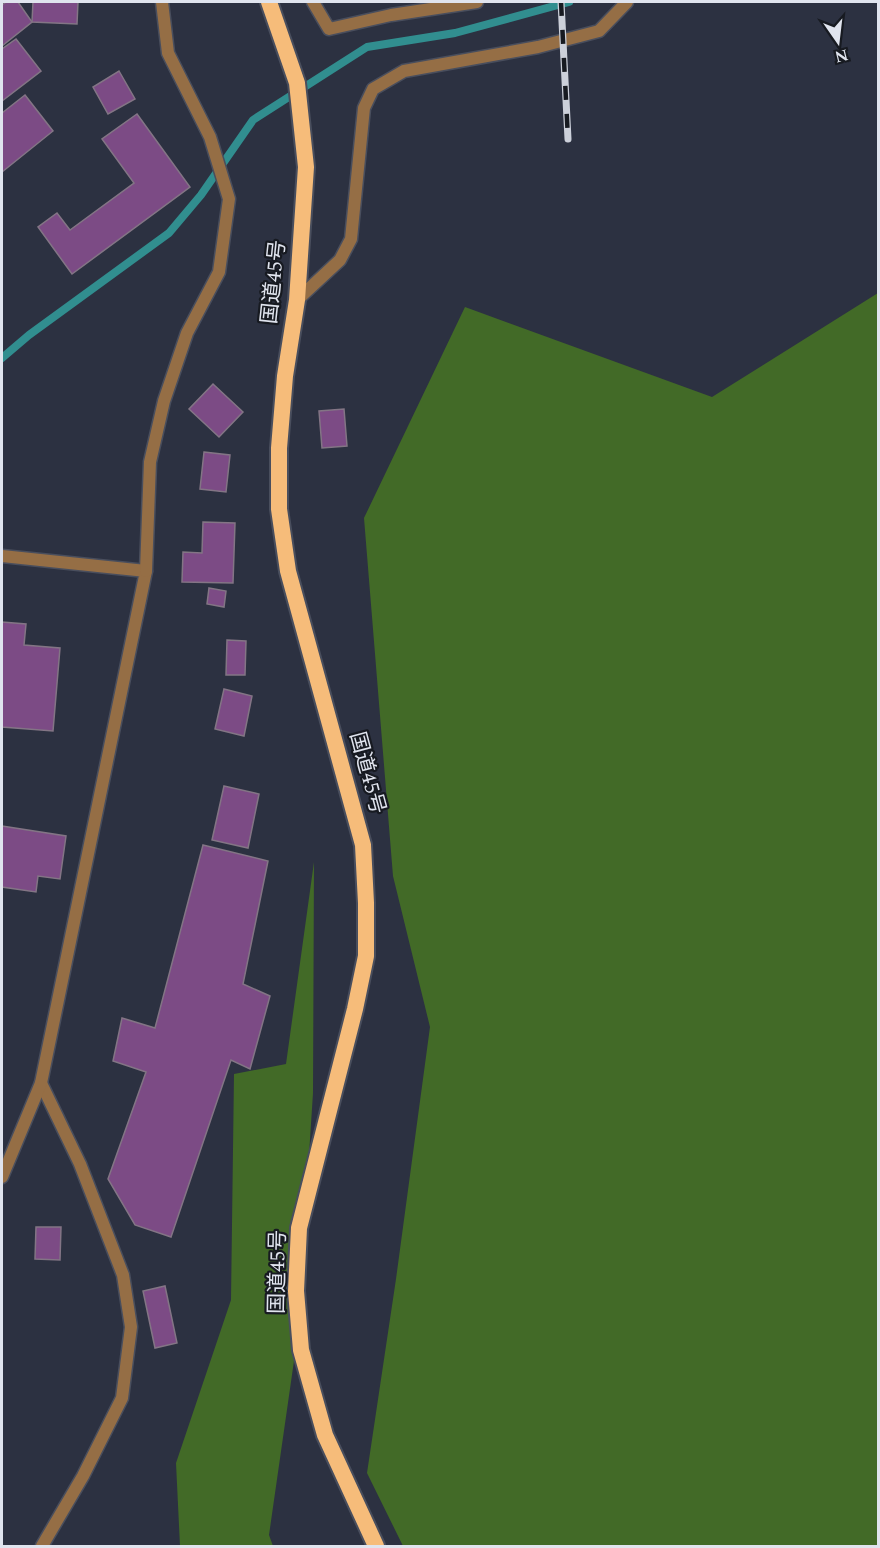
<svg xmlns="http://www.w3.org/2000/svg" width="880" height="1548" font-family="Spectral,'Noto Sans JP',serif">
<style>
.forest{fill:#426a27}
.lines{fill:none;stroke-linecap:round;stroke-linejoin:round}
.stream{stroke:#318e8f;stroke-width:8}
.building{fill:#7c4b85;stroke:#837585;stroke-width:1.5}
.service-casing{stroke:#494e5d;stroke-width:15}
.minor-casing{stroke:#494e5d;stroke-width:15}
.tertiary-casing{stroke:#494e5d;stroke-width:15}
.trunk-casing{stroke:#494e5d;stroke-width:20}
.service{stroke:#956e45;stroke-width:12}
.minor{stroke:#956e45;stroke-width:12}
.tertiary{stroke:#956e45;stroke-width:12}
.trunk{stroke:#f6bc7a;stroke-width:16}
.rail-casing{stroke:#ccd0da;stroke-width:7}
.rail{stroke:#171a21;stroke-width:4.5;stroke-dasharray:14;stroke-linecap:butt}
.labels{text-anchor:middle;dominant-baseline:central;stroke-width:4.5;stroke-linejoin:round;paint-order:stroke}
.street-label{font-size:21px;fill:#e0e4ee;stroke:#171a21}
</style>
<rect width="100%" height="100%" fill="#2c3141"/>
<g class="forest">
<path d="M 878,293 L 878,1546 L 403,1546 L 367,1473 L 396,1279 L 430,1027 L 393,876 L 364,518 L 465,307 L 712,397 Z"/>
<path d="M 314,862 L 313,1093 L 297,1340 L 269,1535 L 273,1546 L 180,1546 L 176,1463 L 231,1300 L 234,1074 L 286,1064 Z"/>
</g>
<g class="lines">
<path class="stream" d="M 2,358 L 29,335 L 169,233 L 201,195 L 253,120 L 367,47 L 455,33 L 569,2"/>
</g>
<g class="building">
<path d="M 6,2 L 18,2 L 32,22 L 2,46 L 2,5 Z"/>
<path d="M 33,2 L 78,2 L 77,24 L 32,22 Z"/>
<path d="M 16,39 L 41,71 L 2,101 L 2,49 Z"/>
<path d="M 119,71 L 135,99 L 108,114 L 93,87 Z"/>
<path d="M 25,95 L 53,131 L 2,172 L 2,113 Z"/>
<path d="M 137,114 L 190,187 L 72,274 L 38,227 L 57,213 L 70,230 L 134,183 L 102,139 Z"/>
<path d="M 213,384 L 243,412 L 219,437 L 189,409 Z"/>
<path d="M 344,409 L 347,446 L 322,448 L 319,411 Z"/>
<path d="M 204,452 L 230,455 L 226,492 L 200,489 Z"/>
<path d="M 203,522 L 235,523 L 233,583 L 182,582 L 183,552 L 202,553 Z"/>
<path d="M 209,588 L 226,591 L 224,607 L 207,604 Z"/>
<path d="M 2,622 L 26,624 L 24,645 L 60,648 L 53,731 L 2,727 Z"/>
<path d="M 227,640 L 246,641 L 245,675 L 226,675 Z"/>
<path d="M 224,689 L 252,696 L 244,736 L 215,729 Z"/>
<path d="M 224,786 L 259,794 L 248,848 L 212,840 Z"/>
<path d="M 2,826 L 66,836 L 60,879 L 38,876 L 36,892 L 2,887 Z"/>
<path d="M 203,845 L 268,861 L 243,984 L 270,996 L 250,1069 L 231,1060 L 171,1237 L 135,1225 L 108,1179 L 146,1072 L 113,1061 L 122,1018 L 155,1028 Z"/>
<path d="M 36,1227 L 61,1227 L 60,1260 L 35,1259 Z"/>
<path d="M 165,1286 L 177,1343 L 155,1348 L 143,1291 Z"/>
</g>
<g class="lines">
<g class="service-casing">
<path id="service" d="M 41,1083 L 80,1164 L 123,1275 L 131,1327 L 122,1398 L 83,1476 L 42,1546"/>
</g>
<g class="minor-casing">
<g id="minor">
<path d="M 313,2 L 329,29 L 391,15 L 477,2"/>
<path d="M 297,300 L 340,260 L 351,239 L 364,108 L 373,89 L 404,71 L 538,47 L 599,31 L 627,2"/>
</g>
</g>
<g class="tertiary-casing">
<g id="tertiary">
<path d="M 2,556 L 146,571 L 41,1083 L 2,1177"/>
<path d="M 146,571 L 150,462 L 164,401 L 187,333 L 219,272 L 229,199 L 210,137 L 168,53 L 162,2"/>
</g>
</g>
<g class="trunk-casing">
<path id="trunk" d="M 269,2 L 297,83 L 306,167 L 297,300 L 285,376 L 279,448 L 279,509 L 288,571 L 363,845 L 366,903 L 366,956 L 355,1009 L 299,1228 L 296,1291 L 301,1350 L 325,1435 L 376,1546"/>
</g>
<use href="#service" class="service"/>
<use href="#minor" class="minor"/>
<use href="#tertiary" class="tertiary"/>
<use href="#trunk" class="trunk"/>
<g class="rail-casing">
<path id="rail" d="M 561,2 L 568,139"/>
</g>
<use href="#rail" class="rail"/>
</g>
<g class="labels">
<g class="street-label">
<text transform="translate(274 282) rotate(-84)">国道45号</text>
<text transform="translate(367 773) rotate(75)">国道45号</text>
<text transform="translate(278 1272) rotate(-89)">国道45号</text>
</g>
</g>
<rect width="880" height="1548" fill="none" stroke="#e0e4ee" stroke-width="6"/>
<g transform="translate(838 42) rotate(166)" stroke="#171a21" stroke-width="4.5" paint-order="stroke">
<path d="M0-4.5L10 22L0 15L-10 22Z" fill="#e0e4ee"/>
<text y="-9" font-size="16" font-weight="bold" text-anchor="middle" fill="#e0e4ee">N</text>
</g>
</svg>
